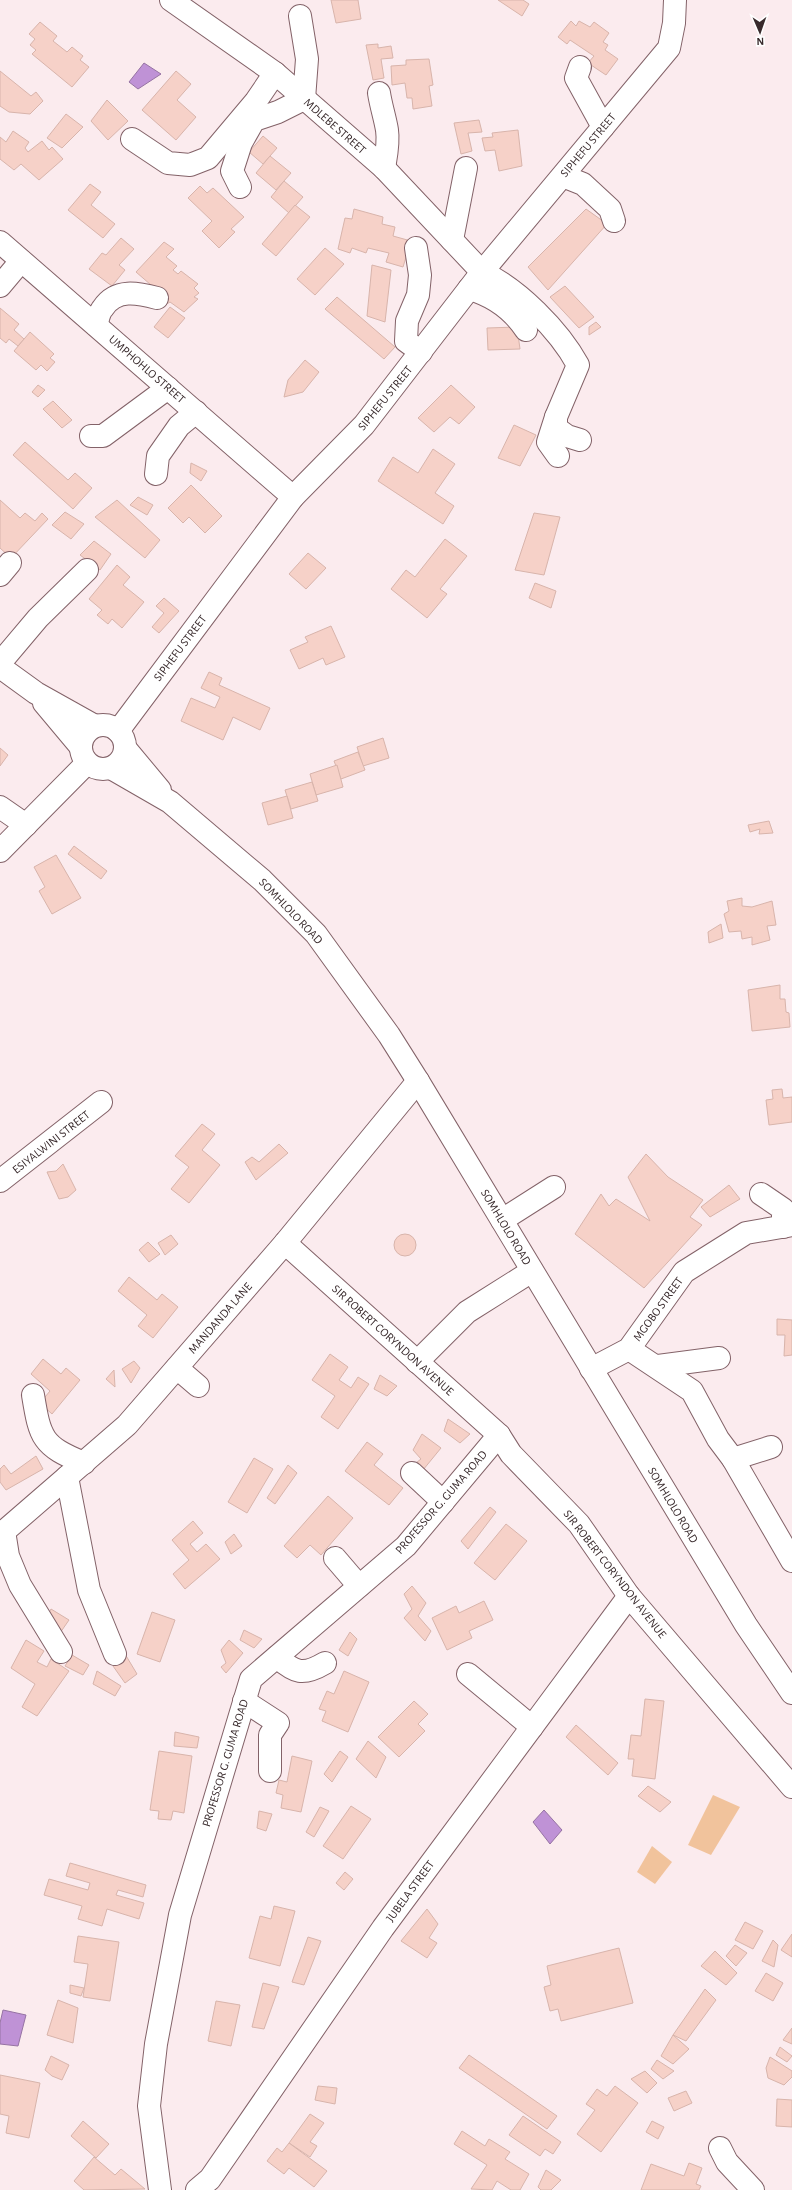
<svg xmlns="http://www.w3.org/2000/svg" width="792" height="2190" font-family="'Alegreya Sans',sans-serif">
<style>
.green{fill:#f1c39c}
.water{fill:#bf92d6;stroke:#9673a3}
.building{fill:#f6d1c8;stroke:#d8b4ab}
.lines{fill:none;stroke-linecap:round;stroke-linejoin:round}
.minor-casing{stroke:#836268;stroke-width:24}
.major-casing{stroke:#836268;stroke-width:24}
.minor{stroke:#fff;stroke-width:22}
.major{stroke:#fff;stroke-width:22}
.labels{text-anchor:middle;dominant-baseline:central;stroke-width:3;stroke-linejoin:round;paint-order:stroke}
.street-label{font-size:12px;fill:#382a2c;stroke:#fff}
</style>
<rect width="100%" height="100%" fill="#fbebee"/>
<g class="green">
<path d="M 713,1795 L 740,1807 L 711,1855 L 688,1845 Z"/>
<path d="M 652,1846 L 672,1862 L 655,1884 L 637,1872 Z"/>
</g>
<g class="water">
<path d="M 144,63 L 161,74 L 138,89 L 129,82 Z"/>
<path d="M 544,1810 L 562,1830 L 550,1844 L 533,1822 Z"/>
<path d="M 3,2010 L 26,2015 L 18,2046 L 0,2044 L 0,2023 Z"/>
</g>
<g class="building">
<path d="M 331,0 L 358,0 L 361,19 L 336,23 Z"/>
<path d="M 498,0 L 523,0 L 529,4 L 522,16 Z"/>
<path d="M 571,21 L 576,26 L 579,21 L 590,27 L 594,22 L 609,33 L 603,42 L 608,45 L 605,50 L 618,59 L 606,75 L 588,63 L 594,56 L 570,40 L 567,44 L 558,37 Z"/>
<path d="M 40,22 L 57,36 L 53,41 L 67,52 L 72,47 L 83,56 L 80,60 L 89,67 L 72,87 L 32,54 L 36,50 L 30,45 L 35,39 L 29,34 Z"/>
<path d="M 378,44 L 378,48 L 391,46 L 393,58 L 381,59 L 384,78 L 373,80 L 366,45 Z"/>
<path d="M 429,59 L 433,85 L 429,86 L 432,106 L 413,109 L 412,98 L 407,98 L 405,83 L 392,85 L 391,66 L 406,65 L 406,60 Z"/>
<path d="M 0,71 L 31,96 L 36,92 L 43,101 L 30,114 L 9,112 L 0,106 Z"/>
<path d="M 176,71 L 191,84 L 177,100 L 196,117 L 176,140 L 142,110 Z"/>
<path d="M 107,100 L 128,121 L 108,140 L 91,121 Z"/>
<path d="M 66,114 L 83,127 L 62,148 L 47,138 Z"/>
<path d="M 479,120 L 482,132 L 468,133 L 472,151 L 461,154 L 454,123 Z"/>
<path d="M 518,130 L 522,166 L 499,171 L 495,150 L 485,151 L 482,138 L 493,137 L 492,133 Z"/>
<path d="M 13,131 L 29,142 L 25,148 L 28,152 L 42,141 L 49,150 L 52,147 L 63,159 L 39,180 L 21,164 L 14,170 L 0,159 L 0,137 L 6,142 Z"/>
<path d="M 263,136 L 277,148 L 263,164 L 249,152 Z"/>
<path d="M 270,156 L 291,173 L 276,190 L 256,173 Z"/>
<path d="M 284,181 L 303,197 L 289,213 L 271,197 Z"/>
<path d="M 90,184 L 101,192 L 91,205 L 115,224 L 103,238 L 68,210 Z"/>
<path d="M 200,186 L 207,193 L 213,188 L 244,217 L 231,229 L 235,232 L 219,248 L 202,231 L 212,221 L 188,198 Z"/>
<path d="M 295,205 L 310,217 L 276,256 L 262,244 Z"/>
<path d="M 354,209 L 383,217 L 382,224 L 395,227 L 393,236 L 411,241 L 403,267 L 386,262 L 389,253 L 368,248 L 366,253 L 352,248 L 350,253 L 338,249 L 345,218 L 352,219 Z"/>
<path d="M 586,209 L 607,224 L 548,290 L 528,267 Z"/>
<path d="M 121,238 L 134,249 L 119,265 L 125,270 L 112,286 L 89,269 L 102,253 L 106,255 Z"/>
<path d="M 164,242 L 174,249 L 166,257 L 177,266 L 173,270 L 178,274 L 181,271 L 198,284 L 194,288 L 199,293 L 194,297 L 198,299 L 184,312 L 170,302 L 165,305 L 147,290 L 151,285 L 136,272 Z"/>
<path d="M 325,248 L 344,264 L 315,295 L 297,279 Z"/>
<path d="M 372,265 L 391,270 L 385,322 L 367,316 Z"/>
<path d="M 565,286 L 594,317 L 579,328 L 550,297 Z"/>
<path d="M 337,297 L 395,347 L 384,359 L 325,309 Z"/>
<path d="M 170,307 L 185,318 L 168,338 L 154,327 Z"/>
<path d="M 0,308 L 19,324 L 14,330 L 24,339 L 18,346 L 9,339 L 6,343 L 0,338 Z"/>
<path d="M 596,322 L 601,327 L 589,335 L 589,327 Z"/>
<path d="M 517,327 L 520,349 L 488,350 L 487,328 Z"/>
<path d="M 30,332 L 54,354 L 50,358 L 55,362 L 47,371 L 41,365 L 36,370 L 14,351 Z"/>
<path d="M 305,360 L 319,372 L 303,392 L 284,397 L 288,380 Z"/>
<path d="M 38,385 L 45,390 L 38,397 L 32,392 Z"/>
<path d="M 451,385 L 475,407 L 459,424 L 450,417 L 434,432 L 418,418 Z"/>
<path d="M 53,401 L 72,420 L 62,428 L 43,409 Z"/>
<path d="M 514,425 L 536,435 L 520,466 L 498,458 Z"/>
<path d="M 25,442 L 68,480 L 75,473 L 92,488 L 73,509 L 13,455 Z"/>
<path d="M 433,449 L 455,464 L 435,493 L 454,506 L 443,524 L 378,481 L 393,457 L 418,473 Z"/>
<path d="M 191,463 L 207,471 L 201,481 L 190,473 Z"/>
<path d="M 191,485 L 222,516 L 205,533 L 189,517 L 183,523 L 168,508 Z"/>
<path d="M 138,497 L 153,505 L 147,515 L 130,505 Z"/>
<path d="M 0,500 L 20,518 L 25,513 L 35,521 L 42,513 L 48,519 L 11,558 L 0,548 Z"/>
<path d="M 117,500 L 160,540 L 145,558 L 95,517 Z"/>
<path d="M 65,512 L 84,524 L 71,539 L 52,525 Z"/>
<path d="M 534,513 L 560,517 L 544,575 L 515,570 Z"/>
<path d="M 445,539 L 467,556 L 440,589 L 447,594 L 427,618 L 391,589 L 406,570 L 415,577 Z"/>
<path d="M 94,541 L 111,554 L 100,570 L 80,555 Z"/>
<path d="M 308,553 L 326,568 L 306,589 L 289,574 Z"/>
<path d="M 117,565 L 130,577 L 123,585 L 144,602 L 122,628 L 112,619 L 108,624 L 97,615 L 102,610 L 89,599 Z"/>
<path d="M 535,583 L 556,591 L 551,608 L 529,598 Z"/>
<path d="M 164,598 L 179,611 L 159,633 L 152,627 L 164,613 L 156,606 Z"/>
<path d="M 331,626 L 345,657 L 326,665 L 323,658 L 299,669 L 290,650 L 308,642 L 305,637 Z"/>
<path d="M 209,672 L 222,678 L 219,685 L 270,708 L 260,730 L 233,717 L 223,740 L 181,721 L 191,698 L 215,708 L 220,697 L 201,688 Z"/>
<path d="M 383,738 L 389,758 L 363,766 L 357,747 Z"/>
<path d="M 0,748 L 8,755 L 0,766 Z"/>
<path d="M 358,752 L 365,770 L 341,779 L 334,761 Z"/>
<path d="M 337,765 L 343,787 L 316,795 L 310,774 Z"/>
<path d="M 312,782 L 318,801 L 291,809 L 285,790 Z"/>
<path d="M 287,796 L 293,818 L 268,825 L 262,803 Z"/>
<path d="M 769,821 L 773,833 L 759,834 L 760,829 L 750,832 L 748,825 Z"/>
<path d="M 74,846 L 107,871 L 101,879 L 68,854 Z"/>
<path d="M 56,855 L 81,898 L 52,914 L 39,891 L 45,887 L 34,867 Z"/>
<path d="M 742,898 L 742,906 L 752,907 L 772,901 L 776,925 L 767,926 L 770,940 L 752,945 L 752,937 L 742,939 L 741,931 L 729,932 L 724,914 L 729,911 L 727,901 Z"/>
<path d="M 721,924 L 723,938 L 709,943 L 708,932 Z"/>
<path d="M 780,985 L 780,999 L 785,999 L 786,1012 L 789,1013 L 790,1027 L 752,1031 L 748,990 Z"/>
<path d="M 782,1089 L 783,1098 L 792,1097 L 792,1122 L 769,1125 L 766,1100 L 773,1099 L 772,1090 Z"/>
<path d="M 202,1124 L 215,1134 L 202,1150 L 220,1165 L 189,1203 L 171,1189 L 189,1167 L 175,1156 Z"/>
<path d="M 279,1144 L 288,1153 L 256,1180 L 245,1162 L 252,1157 L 259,1162 Z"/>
<path d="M 646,1154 L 668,1177 L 703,1200 L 690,1217 L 702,1225 L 644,1288 L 575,1234 L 601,1194 L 609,1206 L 616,1199 L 650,1221 L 628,1177 Z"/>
<path d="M 63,1164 L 76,1190 L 68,1197 L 59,1199 L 47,1172 L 56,1171 Z"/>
<path d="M 729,1185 L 740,1199 L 710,1217 L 701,1207 Z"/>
<circle cx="405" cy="1245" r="11"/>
<path d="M 171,1235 L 178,1244 L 165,1255 L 158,1243 Z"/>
<path d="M 148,1242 L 160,1254 L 149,1262 L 139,1250 Z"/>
<path d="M 129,1277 L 157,1300 L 162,1294 L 178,1307 L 153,1338 L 138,1326 L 147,1315 L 118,1291 Z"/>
<path d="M 777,1319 L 792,1320 L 792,1355 L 784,1356 L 785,1335 L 777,1335 Z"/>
<path d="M 330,1354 L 348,1367 L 339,1380 L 351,1388 L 358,1377 L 369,1384 L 338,1429 L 321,1417 L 335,1396 L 312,1380 Z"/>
<path d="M 43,1359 L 61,1374 L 66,1368 L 80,1380 L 52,1414 L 40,1403 L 50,1391 L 31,1374 Z"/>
<path d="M 134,1361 L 140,1368 L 131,1383 L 122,1369 Z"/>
<path d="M 114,1370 L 115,1387 L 106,1379 Z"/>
<path d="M 380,1375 L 397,1386 L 387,1396 L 374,1389 Z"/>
<path d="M 448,1419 L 470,1434 L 460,1443 L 444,1431 Z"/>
<path d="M 422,1434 L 441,1448 L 423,1470 L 412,1466 L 421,1459 L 413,1450 Z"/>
<path d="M 367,1442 L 383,1454 L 374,1465 L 403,1488 L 389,1505 L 345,1471 Z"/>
<path d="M 36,1456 L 43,1469 L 6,1490 L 0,1482 L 0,1469 L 4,1465 L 11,1474 Z"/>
<path d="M 254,1458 L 273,1469 L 247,1513 L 228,1502 Z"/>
<path d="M 288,1465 L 297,1473 L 275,1504 L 267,1498 Z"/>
<path d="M 328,1496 L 353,1518 L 321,1555 L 310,1545 L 297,1558 L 284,1546 Z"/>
<path d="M 490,1507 L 496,1512 L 468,1549 L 461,1541 Z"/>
<path d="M 193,1521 L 203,1533 L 190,1544 L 197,1552 L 206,1544 L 220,1559 L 185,1589 L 173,1574 L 189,1560 L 172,1540 Z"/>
<path d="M 506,1524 L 527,1541 L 495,1580 L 474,1563 Z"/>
<path d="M 234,1534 L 242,1546 L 231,1554 L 225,1542 Z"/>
<path d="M 412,1586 L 426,1603 L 418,1616 L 431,1631 L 425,1641 L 404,1618 L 412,1609 L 404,1594 Z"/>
<path d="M 484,1601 L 493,1620 L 469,1631 L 472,1638 L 447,1650 L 432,1618 L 456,1606 L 459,1613 Z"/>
<path d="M 51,1609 L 69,1620 L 60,1633 L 43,1624 Z"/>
<path d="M 152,1612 L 175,1620 L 160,1662 L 137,1654 Z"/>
<path d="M 244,1630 L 262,1639 L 254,1648 L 240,1640 Z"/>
<path d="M 350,1632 L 357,1639 L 348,1656 L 339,1650 Z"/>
<path d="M 26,1640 L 44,1651 L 37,1662 L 47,1667 L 51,1659 L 69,1671 L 37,1716 L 22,1707 L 35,1684 L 11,1668 Z"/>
<path d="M 229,1640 L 243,1653 L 226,1673 L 221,1667 L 226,1663 L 221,1650 Z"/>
<path d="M 125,1654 L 137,1674 L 125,1683 L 113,1666 Z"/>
<path d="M 72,1655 L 89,1665 L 83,1675 L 65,1666 Z"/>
<path d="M 97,1671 L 121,1686 L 115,1696 L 93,1684 Z"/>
<path d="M 344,1671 L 369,1682 L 348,1732 L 322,1721 L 326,1711 L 319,1709 L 327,1691 L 334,1694 Z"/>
<path d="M 645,1699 L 664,1701 L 655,1779 L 632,1776 L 634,1759 L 628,1759 L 631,1735 L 641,1736 Z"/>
<path d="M 414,1701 L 428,1714 L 418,1724 L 425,1731 L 399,1757 L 378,1737 Z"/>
<path d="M 576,1725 L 618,1763 L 608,1775 L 566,1737 Z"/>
<path d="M 175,1732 L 199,1737 L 197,1748 L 174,1746 Z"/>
<path d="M 368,1741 L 386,1757 L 376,1778 L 356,1759 Z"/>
<path d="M 159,1751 L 192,1756 L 184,1813 L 173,1811 L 171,1820 L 158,1819 L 159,1811 L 150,1810 Z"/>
<path d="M 340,1751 L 348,1757 L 332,1782 L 324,1774 Z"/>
<path d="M 292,1756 L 312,1761 L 301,1812 L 281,1808 L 283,1795 L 276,1793 L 279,1780 L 287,1782 Z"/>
<path d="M 648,1786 L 671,1802 L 660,1812 L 638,1796 Z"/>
<path d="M 351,1806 L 371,1819 L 343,1859 L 323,1846 Z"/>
<path d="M 320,1807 L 329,1811 L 314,1837 L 306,1832 Z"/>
<path d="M 259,1811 L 272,1814 L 266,1831 L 257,1828 Z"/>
<path d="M 70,1863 L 146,1885 L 143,1897 L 118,1890 L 116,1895 L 144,1903 L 139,1919 L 107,1909 L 102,1926 L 78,1919 L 82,1906 L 44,1895 L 49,1879 L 88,1890 L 90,1883 L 66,1876 Z"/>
<path d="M 345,1872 L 353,1879 L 344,1890 L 336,1883 Z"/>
<path d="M 274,1906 L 295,1911 L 280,1966 L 249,1958 L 260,1916 L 271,1919 Z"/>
<path d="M 427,1909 L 438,1924 L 429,1938 L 437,1943 L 427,1958 L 401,1941 Z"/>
<path d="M 745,1922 L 763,1931 L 753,1949 L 735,1940 Z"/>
<path d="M 792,1934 L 792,1957 L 781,1950 Z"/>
<path d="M 78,1936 L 119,1942 L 110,2001 L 83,1997 L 88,1964 L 74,1962 Z"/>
<path d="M 308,1937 L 321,1941 L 304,1985 L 292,1982 Z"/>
<path d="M 773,1940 L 778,1945 L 774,1967 L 762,1961 Z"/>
<path d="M 735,1945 L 747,1953 L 736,1966 L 726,1956 Z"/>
<path d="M 619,1948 L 633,2003 L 561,2021 L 558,2009 L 550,2011 L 544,1987 L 551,1985 L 547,1966 Z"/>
<path d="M 715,1951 L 737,1973 L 726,1985 L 701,1966 Z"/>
<path d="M 766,1973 L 783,1983 L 773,2001 L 755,1991 Z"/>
<path d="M 263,1983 L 279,1987 L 264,2029 L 252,2027 Z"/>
<path d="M 70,1985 L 84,1988 L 81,1996 L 70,1993 Z"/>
<path d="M 705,1989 L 716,2000 L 686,2041 L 673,2035 Z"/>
<path d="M 58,2000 L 78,2008 L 73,2043 L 47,2035 Z"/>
<path d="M 216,2001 L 240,2005 L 231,2046 L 208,2041 Z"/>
<path d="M 792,2028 L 792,2044 L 783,2040 Z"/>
<path d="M 673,2035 L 689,2049 L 673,2064 L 661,2056 Z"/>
<path d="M 780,2047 L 792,2056 L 787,2062 L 776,2055 Z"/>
<path d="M 469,2055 L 557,2116 L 547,2129 L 459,2068 Z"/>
<path d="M 51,2056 L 69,2065 L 62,2080 L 52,2076 L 45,2070 Z"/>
<path d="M 770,2057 L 792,2071 L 792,2077 L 784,2085 L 768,2078 L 766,2068 Z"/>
<path d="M 657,2060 L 674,2071 L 663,2079 L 651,2069 Z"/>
<path d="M 645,2071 L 657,2083 L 647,2093 L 631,2079 Z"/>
<path d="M 0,2075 L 40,2083 L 29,2138 L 6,2133 L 9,2116 L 0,2114 Z"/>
<path d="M 318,2086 L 337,2088 L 335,2104 L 315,2100 Z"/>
<path d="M 615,2086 L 638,2103 L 601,2152 L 577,2134 L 595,2110 L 586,2104 L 597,2089 L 607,2096 Z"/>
<path d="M 686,2091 L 692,2103 L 674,2111 L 668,2098 Z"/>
<path d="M 777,2099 L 792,2100 L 792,2127 L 776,2126 Z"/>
<path d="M 310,2114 L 324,2123 L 310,2142 L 317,2146 L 310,2157 L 289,2143 Z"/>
<path d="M 523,2116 L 561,2142 L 553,2154 L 545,2149 L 540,2156 L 509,2135 Z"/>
<path d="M 83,2121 L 109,2144 L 96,2158 L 71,2136 Z"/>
<path d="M 652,2121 L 664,2127 L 658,2139 L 646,2132 Z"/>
<path d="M 462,2131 L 485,2146 L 489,2139 L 510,2152 L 505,2159 L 529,2174 L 520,2190 L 511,2190 L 497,2181 L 492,2190 L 471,2189 L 487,2165 L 454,2144 Z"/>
<path d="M 289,2143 L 327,2171 L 314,2187 L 289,2168 L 284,2174 L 267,2161 L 277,2148 L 282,2152 Z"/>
<path d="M 94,2157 L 115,2175 L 121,2169 L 145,2189 L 84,2190 L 74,2181 Z"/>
<path d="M 689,2163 L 702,2168 L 696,2184 L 701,2186 L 699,2190 L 641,2190 L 651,2164 L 684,2176 Z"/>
<path d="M 546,2170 L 561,2180 L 551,2190 L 541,2190 L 538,2187 Z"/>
</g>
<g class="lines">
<g class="minor-casing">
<g id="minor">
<path d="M 171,0 L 275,73 L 384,168 L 482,272 C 518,289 559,330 578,365 L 556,417 L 556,428 L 567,436 L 580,440"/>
<path d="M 580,67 L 576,78 L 603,127"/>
<path d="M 379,93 C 381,106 385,118 387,130 C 389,143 386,156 384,168"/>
<path d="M 132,139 L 168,163 L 190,165 L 208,158 L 256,101 L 275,73"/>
<path d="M 563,176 L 583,184 L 610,209 L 614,221"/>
<path d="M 240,187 L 232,171 L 241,143 L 254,120 L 278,112 L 304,99 L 307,59 L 300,16"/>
<path d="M 452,240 L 466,168"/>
<path d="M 0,242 L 293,497"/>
<path d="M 416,248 L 420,275 L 418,295 L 407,321 L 406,341 L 421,352"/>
<path d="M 0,286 L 21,261"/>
<path d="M 469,289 C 494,296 512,309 526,330"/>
<path d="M 96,325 C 98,320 99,312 103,308 C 116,288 138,293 157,298"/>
<path d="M 556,417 L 548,442 L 558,456"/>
<path d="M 91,436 L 103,436 L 168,388"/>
<path d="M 156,474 L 158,456 L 179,426 L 196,412"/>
<path d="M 0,575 L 10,563"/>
<path d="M 0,663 L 38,618 L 87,570"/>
<path d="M 118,731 L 293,497 L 364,425 L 482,272 L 669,48 L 674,23 L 675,0"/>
<path d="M 0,807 L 26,825"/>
<path d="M 0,851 L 87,763"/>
<path d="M 0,1181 L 101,1102"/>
<path d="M 761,1194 L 783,1209 L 783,1227"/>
<path d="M 502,1220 L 554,1187"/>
<path d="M 285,1243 L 499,1435 L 511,1454 L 579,1524 L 629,1596 L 792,1787"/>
<path d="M 629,1349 L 692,1391 L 718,1439 L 733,1459 L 792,1561"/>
<path d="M 417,1362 L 467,1312 L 532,1271"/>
<path d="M 658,1366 L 719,1358"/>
<path d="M 177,1368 L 198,1386"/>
<path d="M 591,1369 L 629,1349 L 684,1272 L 746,1233 L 792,1225"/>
<path d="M 33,1395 C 40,1438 42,1446 84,1463"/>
<path d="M 733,1459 L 771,1447"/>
<path d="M 412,1473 L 443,1502"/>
<path d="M 67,1477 L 89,1590 L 115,1654"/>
<path d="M 4,1531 L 8,1556 L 20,1585 L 61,1652"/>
<path d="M 0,1535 L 127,1425 L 285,1243 L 418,1081"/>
<path d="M 335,1558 L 359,1586"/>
<path d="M 277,1657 C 295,1673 303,1676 325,1663"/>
<path d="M 468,1674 L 532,1727"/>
<path d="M 244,1701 L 278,1723 L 270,1735 L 270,1771"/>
<path d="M 720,2148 L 727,2162 L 753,2190"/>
<path d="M 160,2190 L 149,2106 L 156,2044 L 180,1915 L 251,1679 L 406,1546 L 499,1435"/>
<path d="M 197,2190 L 210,2179 L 383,1928 L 629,1596"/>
</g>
</g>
<g class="major-casing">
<g id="major">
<path d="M 0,667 L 36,693 L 95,726"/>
<path d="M 44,703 L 80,746"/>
<circle cx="103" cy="747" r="22"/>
<path d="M 125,748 L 160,790"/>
<path d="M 111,768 L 170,802 L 262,880 L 316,934 L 389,1035 L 418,1081 L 746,1625 L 792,1693"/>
</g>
</g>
<use href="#minor" class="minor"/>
<use href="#major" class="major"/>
</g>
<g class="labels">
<g class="street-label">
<text transform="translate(335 126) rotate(41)">MDLEBE STREET</text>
<text transform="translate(588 145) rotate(-50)">SIPHEFU STREET</text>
<text transform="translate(147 369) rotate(41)">UMPHOHLO STREET</text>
<text transform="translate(385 398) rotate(-51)">SIPHEFU STREET</text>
<text transform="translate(180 648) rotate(-53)">SIPHEFU STREET</text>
<text transform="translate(291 911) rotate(46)">SOMHLOLO ROAD</text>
<text transform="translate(51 1142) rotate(-38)">ESIYALWINI STREET</text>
<text transform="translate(506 1227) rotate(59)">SOMHLOLO ROAD</text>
<text transform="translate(658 1309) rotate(-54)">MGOBO STREET</text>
<text transform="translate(220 1318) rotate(-49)">MANDANDA LANE</text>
<text transform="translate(393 1340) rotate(42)">SIR ROBERT CORYNDON AVENUE</text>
<text transform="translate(441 1502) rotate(-49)">PROFESSOR G. GUMA ROAD</text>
<text transform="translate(673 1505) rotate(59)">SOMHLOLO ROAD</text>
<text transform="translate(615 1574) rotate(52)">SIR ROBERT CORYNDON AVENUE</text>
<text transform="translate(225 1763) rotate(-73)">PROFESSOR G. GUMA ROAD</text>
<text transform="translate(410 1891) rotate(-54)">JUBELA STREET</text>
</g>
</g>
<g transform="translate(760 32) rotate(178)" stroke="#ffffff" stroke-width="3" paint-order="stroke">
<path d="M0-3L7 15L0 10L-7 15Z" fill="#382a2c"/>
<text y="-6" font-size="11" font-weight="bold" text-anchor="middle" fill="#382a2c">N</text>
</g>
</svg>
